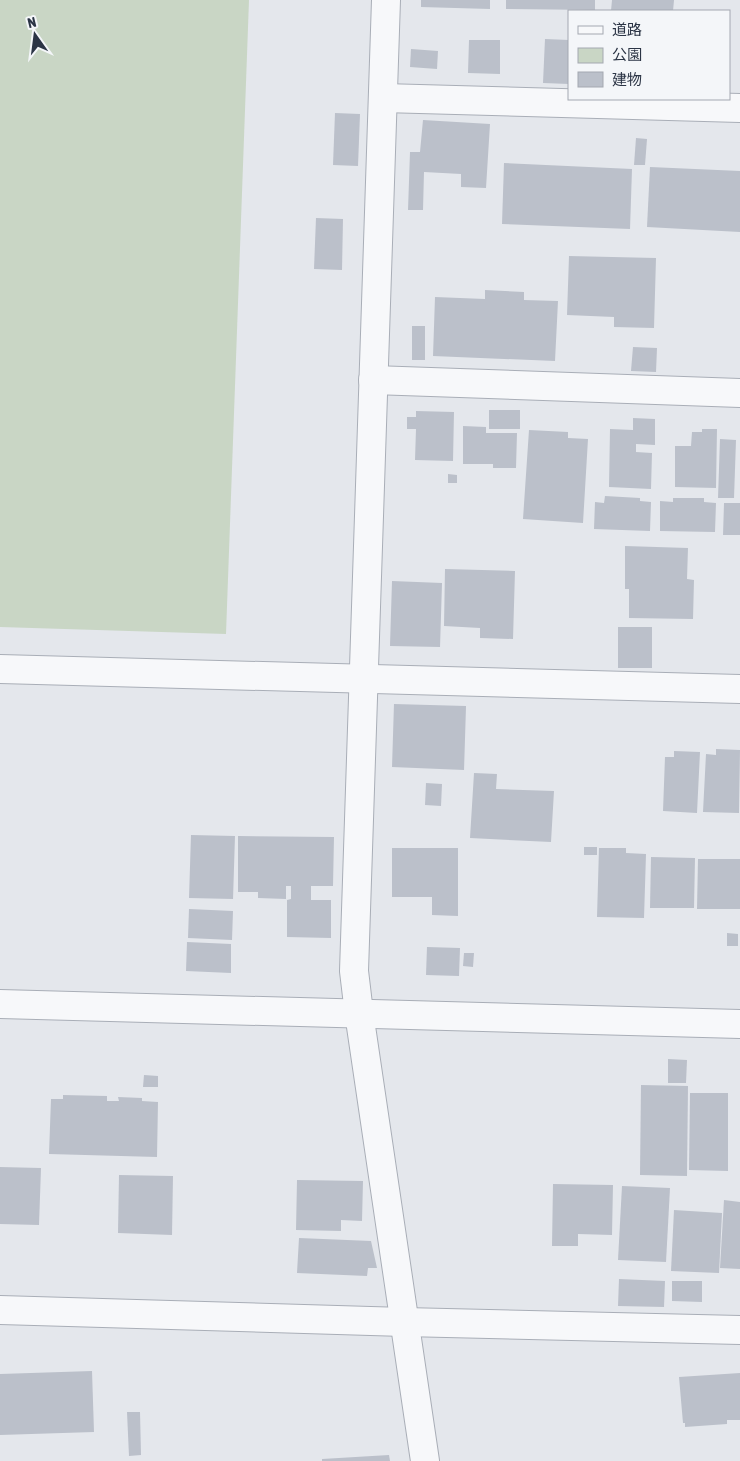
<svg xmlns="http://www.w3.org/2000/svg" width="740" height="1461" font-family="'Asap Condensed','Noto Sans JP',sans-serif">
<style>
.green{fill:#c9d6c5}
.building{fill:#bbc0ca}
.lines{fill:none;stroke-linecap:round;stroke-linejoin:round}
.minor-casing{stroke:#a9aeb7;stroke-width:30}
.tertiary-casing{stroke:#a9aeb7;stroke-width:30}
.minor{stroke:#f7f8fa;stroke-width:28}
.tertiary{stroke:#f7f8fa;stroke-width:28}
</style>
<rect width="100%" height="100%" fill="#e4e7ec"/>
<path class="green" d="M 0,0 L 249,0 L 226,634 L 0,627 Z"/>
<g class="building">
<path d="M 421,0 L 490,0 L 490,9 L 421,7 Z"/>
<path d="M 506,0 L 595,0 L 595,10 L 506,9 Z"/>
<path d="M 612,0 L 674,0 L 673,11 L 611,11 Z"/>
<path d="M 545,39 L 569,40 L 569,84 L 543,83 Z"/>
<path d="M 469,40 L 500,40 L 500,74 L 468,73 Z"/>
<path d="M 411,49 L 438,51 L 437,69 L 410,67 Z"/>
<path d="M 335,113 L 360,114 L 358,166 L 333,165 Z"/>
<path d="M 423,120 L 490,124 L 486,188 L 461,187 L 461,174 L 424,172 L 423,210 L 408,210 L 410,152 L 420,152 Z"/>
<path d="M 636,138 L 647,139 L 645,165 L 634,165 Z"/>
<path d="M 504,163 L 632,169 L 630,229 L 502,224 Z"/>
<path d="M 650,167 L 740,171 L 740,232 L 647,227 Z"/>
<path d="M 316,218 L 343,219 L 342,270 L 314,269 Z"/>
<path d="M 569,256 L 656,258 L 654,328 L 614,327 L 614,317 L 567,315 Z"/>
<path d="M 485,290 L 524,292 L 524,300 L 558,301 L 555,361 L 433,356 L 435,297 L 485,299 Z"/>
<rect x="412" y="326" width="13" height="34"/>
<path d="M 633,347 L 657,348 L 656,372 L 631,371 Z"/>
<rect x="489" y="410" width="31" height="19"/>
<path d="M 416,411 L 454,412 L 453,461 L 415,460 L 416,429 L 407,429 L 407,417 L 416,417 Z"/>
<path d="M 633,418 L 655,419 L 655,445 L 636,444 L 636,452 L 652,453 L 651,489 L 609,487 L 610,429 L 633,430 Z"/>
<path d="M 463,426 L 486,427 L 486,433 L 517,433 L 516,468 L 493,468 L 493,464 L 463,464 Z"/>
<path d="M 702,429 L 717,429 L 716,488 L 675,487 L 675,446 L 691,446 L 692,432 L 702,432 Z"/>
<path d="M 529,430 L 568,432 L 568,438 L 588,439 L 583,523 L 523,519 Z"/>
<path d="M 720,439 L 736,440 L 734,498 L 718,498 Z"/>
<path d="M 448,474 L 457,475 L 457,483 L 448,483 Z"/>
<path d="M 605,496 L 640,498 L 640,501 L 651,502 L 650,531 L 594,529 L 595,502 L 604,503 Z"/>
<path d="M 673,498 L 704,498 L 704,502 L 716,503 L 715,532 L 660,531 L 660,501 L 673,502 Z"/>
<path d="M 724,503 L 740,503 L 740,535 L 723,535 Z"/>
<path d="M 625,546 L 688,548 L 687,579 L 694,580 L 693,619 L 629,618 L 629,589 L 625,589 Z"/>
<path d="M 445,569 L 515,571 L 513,639 L 480,638 L 480,628 L 444,626 Z"/>
<path d="M 392,581 L 442,583 L 440,647 L 390,646 Z"/>
<rect x="618" y="627" width="34" height="41"/>
<path d="M 394,704 L 466,706 L 464,770 L 392,767 Z"/>
<path d="M 716,749 L 740,750 L 739,813 L 703,812 L 706,754 L 716,755 Z"/>
<path d="M 674,751 L 700,752 L 697,813 L 663,811 L 665,757 L 674,757 Z"/>
<path d="M 474,773 L 497,774 L 496,789 L 554,791 L 551,842 L 470,838 Z"/>
<path d="M 426,783 L 442,784 L 441,806 L 425,805 Z"/>
<path d="M 191,835 L 235,836 L 233,899 L 189,898 Z"/>
<path d="M 238,836 L 334,837 L 333,886 L 311,886 L 311,900 L 331,900 L 331,938 L 287,937 L 287,900 L 291,899 L 291,886 L 286,886 L 286,899 L 258,898 L 258,892 L 238,892 Z"/>
<rect x="584" y="847" width="13" height="8"/>
<path d="M 392,848 L 458,848 L 458,916 L 432,915 L 432,897 L 392,897 Z"/>
<path d="M 599,848 L 626,848 L 626,853 L 646,854 L 644,918 L 597,917 Z"/>
<path d="M 651,857 L 695,858 L 694,908 L 650,908 Z"/>
<path d="M 698,859 L 740,859 L 740,909 L 697,909 Z"/>
<path d="M 189,909 L 233,911 L 232,940 L 188,938 Z"/>
<path d="M 727,933 L 738,934 L 738,946 L 727,946 Z"/>
<path d="M 187,942 L 231,944 L 231,973 L 186,971 Z"/>
<path d="M 427,947 L 460,948 L 459,976 L 426,975 Z"/>
<path d="M 464,953 L 474,953 L 473,967 L 463,966 Z"/>
<path d="M 668,1059 L 687,1060 L 686,1083 L 668,1083 Z"/>
<path d="M 144,1075 L 158,1076 L 158,1087 L 143,1087 Z"/>
<path d="M 641,1085 L 688,1086 L 687,1176 L 640,1175 Z"/>
<path d="M 690,1093 L 728,1093 L 728,1171 L 689,1170 Z"/>
<path d="M 63,1095 L 107,1096 L 107,1101 L 119,1101 L 118,1097 L 142,1098 L 142,1101 L 158,1102 L 157,1157 L 49,1154 L 51,1099 L 63,1099 Z"/>
<path d="M 0,1167 L 41,1168 L 39,1225 L 0,1224 Z"/>
<path d="M 119,1175 L 173,1176 L 172,1235 L 118,1233 Z"/>
<path d="M 297,1180 L 363,1181 L 362,1221 L 341,1220 L 341,1231 L 296,1230 Z"/>
<path d="M 553,1184 L 613,1185 L 612,1235 L 578,1234 L 578,1246 L 552,1246 Z"/>
<path d="M 622,1186 L 670,1188 L 666,1262 L 618,1260 Z"/>
<path d="M 724,1200 L 740,1202 L 740,1269 L 720,1268 Z"/>
<path d="M 674,1210 L 722,1213 L 719,1273 L 671,1271 Z"/>
<path d="M 299,1238 L 371,1241 L 377,1268 L 368,1268 L 367,1276 L 297,1273 Z"/>
<path d="M 619,1279 L 665,1281 L 664,1307 L 618,1306 Z"/>
<path d="M 672,1281 L 702,1281 L 702,1302 L 672,1301 Z"/>
<path d="M 92,1371 L 94,1432 L 0,1435 L 0,1374 Z"/>
<path d="M 740,1373 L 740,1420 L 727,1420 L 727,1424 L 685,1427 L 685,1423 L 683,1423 L 679,1377 Z"/>
<path d="M 127,1412 L 140,1412 L 141,1455 L 129,1456 Z"/>
<path d="M 389,1455 L 390,1461 L 322,1461 L 322,1459 Z"/>
</g>
<g class="lines">
<g class="minor-casing">
<g id="minor">
<path d="M 386,0 L 354,971 L 359,1013 L 425,1461"/>
<path d="M 383,98 L 740,108"/>
<path d="M 373,380 L 740,393"/>
<path d="M 0,669 L 740,689"/>
<path d="M 0,1310 L 404,1322 L 740,1330"/>
</g>
</g>
<g class="tertiary-casing">
<path id="tertiary" d="M 0,1004 L 740,1024"/>
</g>
<use href="#minor" class="minor"/>
<use href="#tertiary" class="tertiary"/>
</g>
<rect x="568" y="10" width="162" height="90" fill="#f4f6f9" stroke="#a4a8b1"/>
<rect x="578" y="26" width="25" height="8" fill="#f7f8fa" stroke="#a4a8b1"/>
<text x="612" y="35" font-size="15" fill="#2b3445">道路</text>
<rect x="578" y="48" width="25" height="15" fill="#c9d6c5" stroke="#a4a8b1"/>
<text x="612" y="60" font-size="15" fill="#2b3445">公園</text>
<rect x="578" y="72" width="25" height="15" fill="#bbc0ca" stroke="#a4a8b1"/>
<text x="612" y="85" font-size="15" fill="#2b3445">建物</text>
<g transform="translate(35 35) rotate(346)" stroke="#f4f6f9" stroke-width="4" paint-order="stroke">
<path d="M0-4L9 19L0 12L-9 19Z" fill="#2b3445"/>
<text y="-8" font-size="14" font-weight="bold" text-anchor="middle" fill="#2b3445">N</text>
</g>
</svg>
